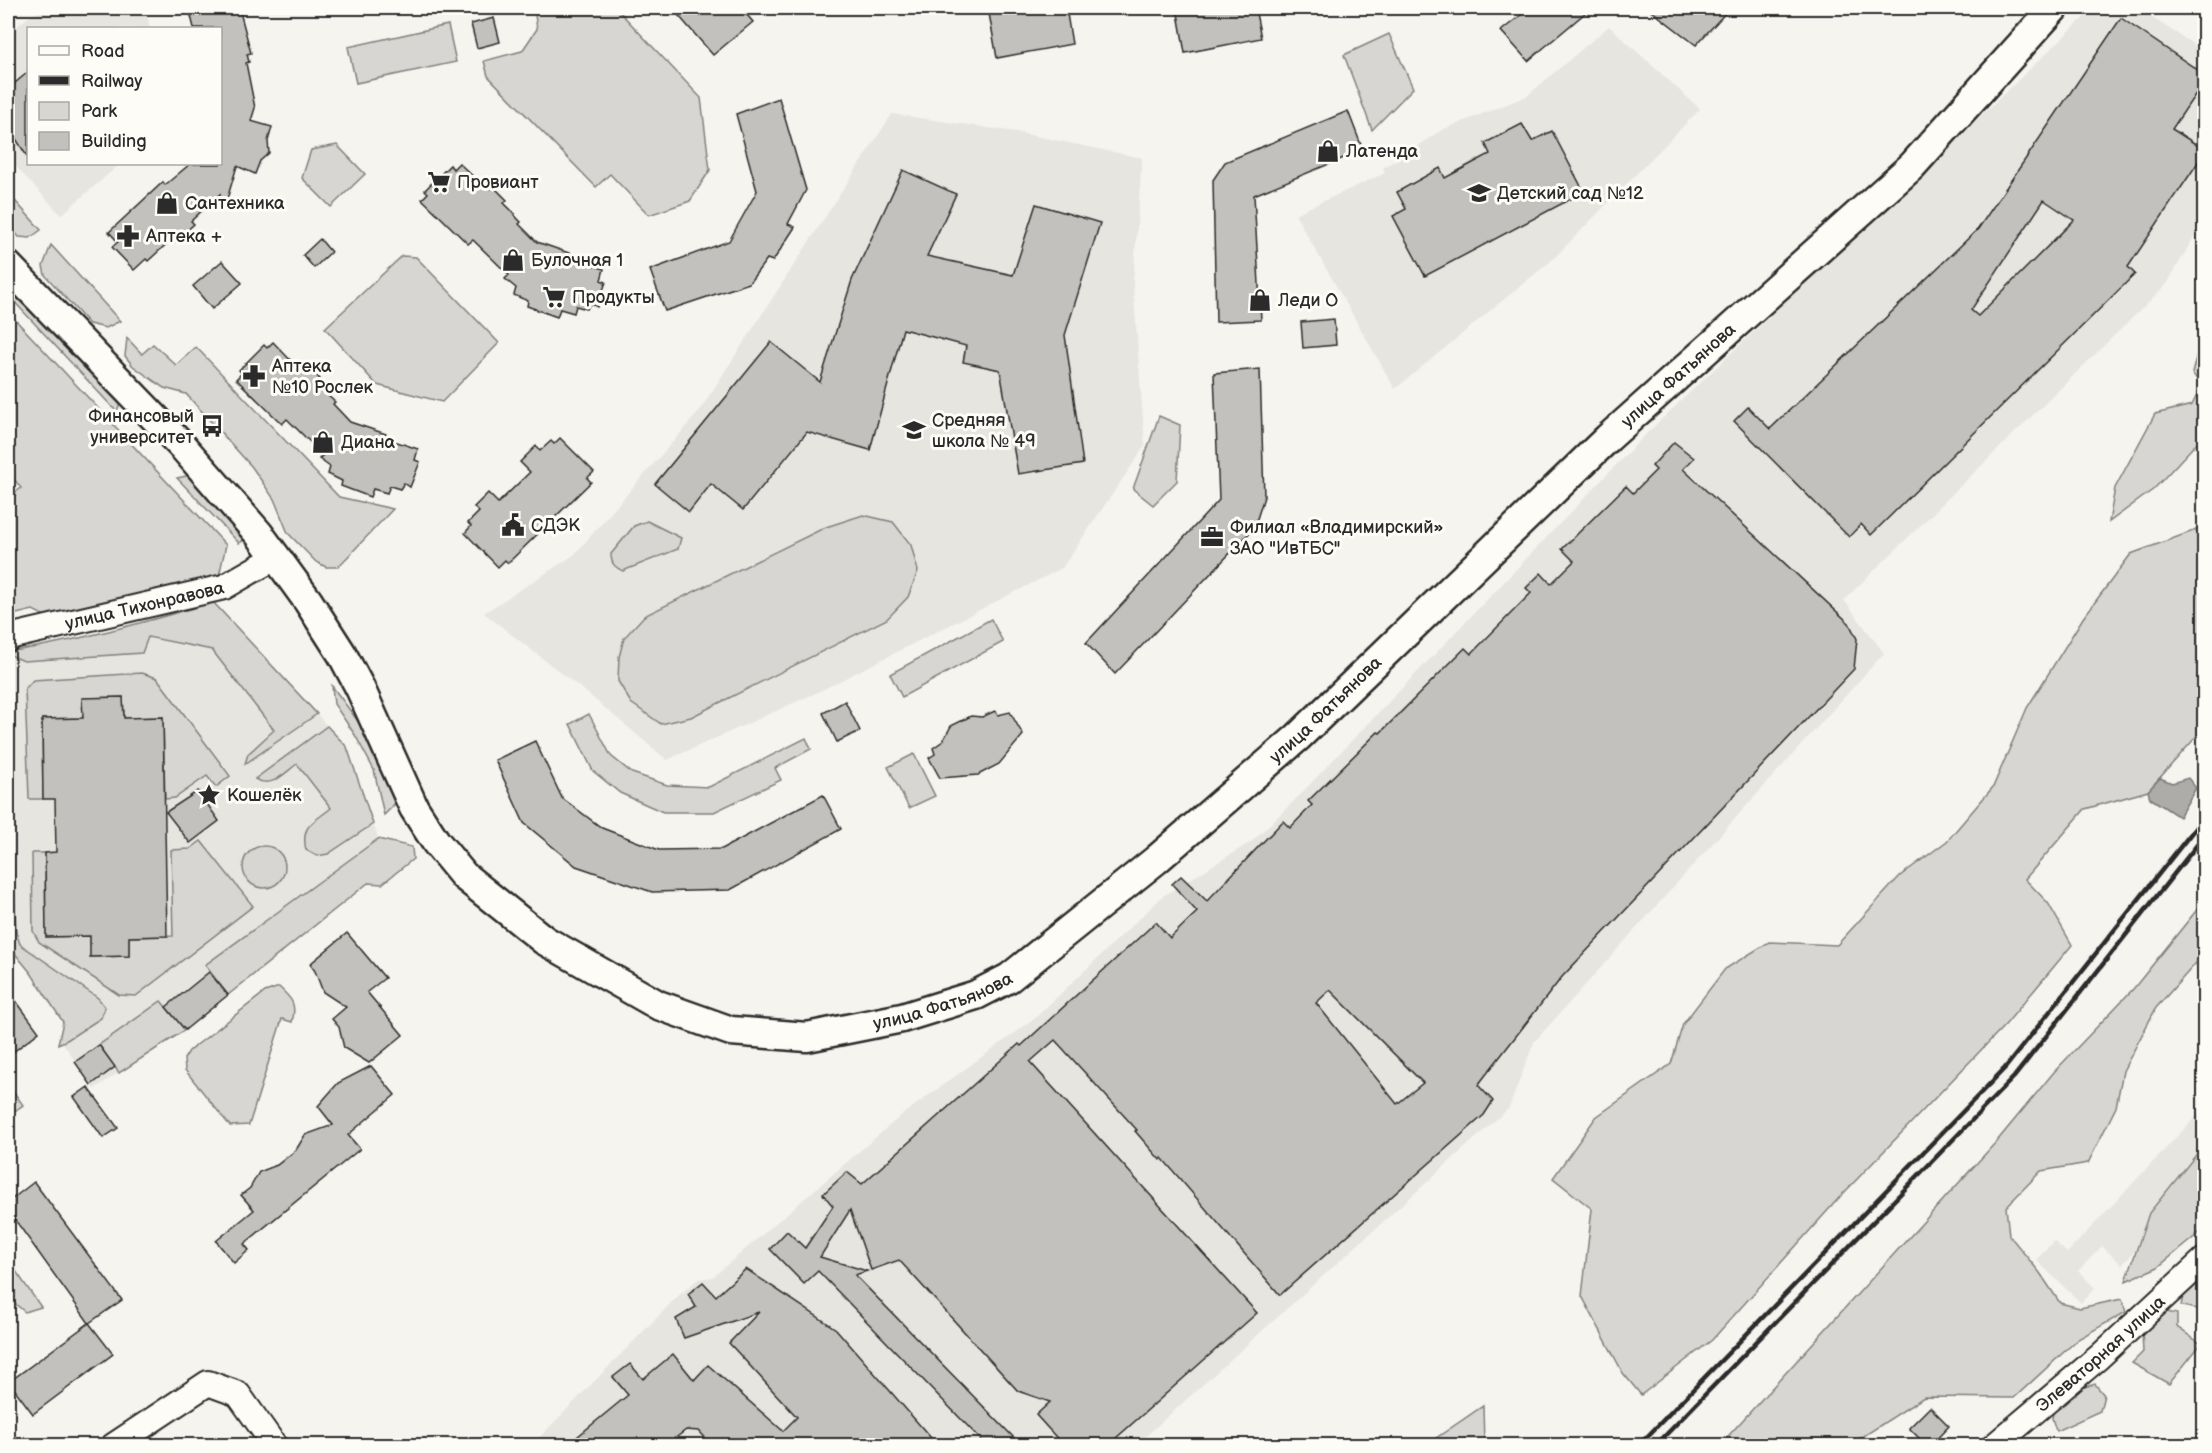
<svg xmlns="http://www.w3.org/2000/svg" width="2212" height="1453" font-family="'Balsamiq Sans',sans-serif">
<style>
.built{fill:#e6e5e0}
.green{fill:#d7d6d2;stroke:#81807e;stroke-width:1.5}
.water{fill:#adaca9;stroke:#797877;stroke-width:1.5}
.building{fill:#c2c1be;stroke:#2b2b2b;stroke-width:1.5;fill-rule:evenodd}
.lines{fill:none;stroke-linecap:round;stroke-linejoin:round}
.minor-casing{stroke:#2b2b2b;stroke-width:28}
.tertiary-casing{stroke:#2b2b2b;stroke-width:33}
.minor{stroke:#fdfcf7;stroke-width:24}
.tertiary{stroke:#fdfcf7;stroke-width:28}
.rail{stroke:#2b2b2b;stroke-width:4.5}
.labels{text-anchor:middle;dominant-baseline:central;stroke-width:6;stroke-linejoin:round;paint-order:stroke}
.poi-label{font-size:18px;fill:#2b2b2b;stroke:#fdfcf7;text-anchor:start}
.street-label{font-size:18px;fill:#2b2b2b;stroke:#fdfcf7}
</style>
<rect width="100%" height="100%" fill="#f5f4ef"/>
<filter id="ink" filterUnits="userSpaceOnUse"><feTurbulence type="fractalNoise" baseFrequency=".0167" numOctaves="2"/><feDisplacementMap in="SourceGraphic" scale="12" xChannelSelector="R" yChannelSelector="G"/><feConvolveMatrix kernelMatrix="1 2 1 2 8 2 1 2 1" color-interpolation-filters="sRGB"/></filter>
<g filter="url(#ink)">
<g class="built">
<path d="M 51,8 L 146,8 L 150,28 L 28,28 L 28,164 L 120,164 L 61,215 L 8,158 L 8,34 L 28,17 Z"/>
<path d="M 2094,8 L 2137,8 L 2204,51 L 2204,219 L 2167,284 L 1844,600 L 1884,653 L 1534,1042 L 1509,1108 L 1136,1445 L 531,1446 L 677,1297 L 698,1279 L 713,1277 L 903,1114 L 1033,1020 L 1163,896 L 1251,842 L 1289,806 L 1645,435 Z"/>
<path d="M 1609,26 L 1700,109 L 1552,260 L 1395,389 L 1295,214 L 1385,173 L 1383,168 L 1442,130 L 1527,96 Z"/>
<path d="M 892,114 L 1016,132 L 1142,158 L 1133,283 L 1145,446 L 1062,568 L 818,692 L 667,760 L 587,693 L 484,613 L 574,555 L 698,413 Z"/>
<path d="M 213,602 L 347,747 L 388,867 L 185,1030 L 94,1089 L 63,1043 L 75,1020 L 8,935 L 8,657 L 14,651 L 56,644 L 146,623 Z"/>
<path d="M 2204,1108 L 2204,1178 L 2122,1265 L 2102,1246 L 2078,1271 L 2095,1288 L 2081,1303 L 2036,1260 L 2054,1241 L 2067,1253 Z"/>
</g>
<g class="green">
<path d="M 534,8 L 616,8 L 701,98 L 710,170 L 690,201 L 649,215 L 610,174 L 596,187 L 488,76 L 484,61 L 522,51 L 537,29 Z"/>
<path d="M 448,25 L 456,62 L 356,83 L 348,47 Z"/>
<path d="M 1389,34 L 1413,88 L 1372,130 L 1344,55 Z"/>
<path d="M 337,145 L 365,174 L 331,207 L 302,178 L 311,150 Z"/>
<path d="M 8,193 L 41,230 L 30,238 L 19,237 L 8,224 Z"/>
<path d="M 51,245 L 120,321 L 106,328 L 89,324 L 45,275 L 43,266 Z"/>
<path d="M 402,256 L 416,257 L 499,343 L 442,402 L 377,385 L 325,328 Z"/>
<path d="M 8,279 L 121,399 L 117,412 L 8,295 Z"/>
<path d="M 8,312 L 226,545 L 219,576 L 49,618 L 33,610 L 8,616 L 8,544 L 10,542 L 8,539 L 8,498 L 21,488 L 8,471 Z"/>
<path d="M 2204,326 L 2204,435 L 2154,489 L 2109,522 L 2115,488 L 2155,414 L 2192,405 L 2202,385 L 2192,373 Z"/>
<path d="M 127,338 L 142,354 L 153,344 L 176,365 L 196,347 L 339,497 L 393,509 L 338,567 L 326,567 L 316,562 L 288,533 L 274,499 L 252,467 L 186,394 L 164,388 L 133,366 L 125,356 Z"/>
<path d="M 1159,416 L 1180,425 L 1177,481 L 1153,505 L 1133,489 Z"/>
<path d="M 191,475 L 250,537 L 239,543 L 177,478 Z"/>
<path d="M 863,515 L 893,522 L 911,545 L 918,571 L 908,597 L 887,619 L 691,717 L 661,724 L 631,703 L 618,681 L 619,657 L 624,638 L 644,616 L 826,527 Z"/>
<path d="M 647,521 L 681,538 L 678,549 L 623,571 C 614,567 611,563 611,554 L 634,526 Z"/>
<path d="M 2204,527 L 2204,728 L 2148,791 L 2085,809 L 2025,879 L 2048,903 L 2072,945 L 2006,1024 L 1838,1199 L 1712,1340 L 1641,1395 L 1623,1373 L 1582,1296 L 1592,1209 L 1553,1178 L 1596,1117 L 1671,1064 L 1683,1024 L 1725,969 L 1769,942 L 1837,945 L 1900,876 L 1947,841 L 1993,787 L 2027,708 L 2083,618 L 2131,554 Z"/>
<path d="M 213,602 L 317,714 L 245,764 L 248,754 L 274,730 L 212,650 L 148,637 L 142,653 L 24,661 L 10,655 L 14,651 C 81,640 147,622 213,602 Z"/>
<path d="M 991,619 L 1003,642 L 902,697 L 890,674 Z"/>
<path d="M 142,673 L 157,678 L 230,776 L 216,787 L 207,776 L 175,798 L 165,799 L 163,717 L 124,718 L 123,697 L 83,698 L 83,718 L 42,719 L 43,799 L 29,799 L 25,689 L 33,680 Z"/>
<path d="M 332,686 L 363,728 L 396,794 L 393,806 L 384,815 L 374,770 L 355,735 L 334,704 Z"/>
<path d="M 589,714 L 611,756 L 632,773 L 667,785 L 709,787 L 806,738 L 811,749 L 775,768 L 781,780 L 714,812 L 663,812 L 620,793 L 593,771 L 570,724 Z"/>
<path d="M 327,726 L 347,747 L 373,824 L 328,854 L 317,856 L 306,850 C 300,824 315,822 331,808 L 297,764 C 283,774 272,789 255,779 Z"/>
<path d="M 914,754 L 935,796 L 909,808 L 888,767 Z"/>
<path d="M 378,839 L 412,847 L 413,859 L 382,884 L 368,883 L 228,995 L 205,965 Z"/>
<path d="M 201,841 L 253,906 L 136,996 L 119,995 L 39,942 L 33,931 L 32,853 L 45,853 L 46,937 L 90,936 L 91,957 L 129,956 L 129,937 L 173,936 L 171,850 L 190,849 Z"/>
<circle cx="264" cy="867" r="21"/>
<path d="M 8,849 L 13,859 L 16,932 L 20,944 L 98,998 L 105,1007 L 101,1018 L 67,1040 L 58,1044 L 63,1022 L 31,973 L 8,945 Z"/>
<path d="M 2204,901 L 2204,954 L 2156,1008 L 2123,1071 L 2116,1107 L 2088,1163 L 2041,1171 L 2006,1207 L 2009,1235 L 2040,1273 L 2060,1303 L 2080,1308 L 2122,1299 L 2126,1312 L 2078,1339 L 2014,1398 L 1924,1397 L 1850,1445 L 1720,1445 L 1997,1141 L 2054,1072 L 2134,988 Z"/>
<path d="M 279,987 C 292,999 297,1004 292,1022 L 282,1019 L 249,1125 L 230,1126 L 185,1070 L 184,1059 L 189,1051 L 265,992 Z"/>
<path d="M 161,1001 L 185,1030 L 119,1073 L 99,1045 Z"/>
<path d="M 8,1084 L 23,1105 L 8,1116 Z"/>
<path d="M 2204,1145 L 2204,1229 L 2158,1267 L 2126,1281 L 2149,1213 Z"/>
<path d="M 8,1262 L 11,1264 L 41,1307 L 25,1312 L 8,1298 Z"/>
<path d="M 2204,1265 L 2204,1310 L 2181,1306 L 2185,1285 Z"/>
<path d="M 2162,1311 L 2177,1314 L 2177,1327 L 2201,1344 L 2169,1384 L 2132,1363 L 2143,1352 L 2142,1333 Z"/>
<path d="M 2095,1384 L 2104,1395 L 2100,1411 L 2056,1431 L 2052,1418 L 2057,1395 Z"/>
<path d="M 1483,1406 L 1484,1445 L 1426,1445 Z"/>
</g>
<path class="water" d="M 2160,778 L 2172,783 L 2188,778 L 2196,788 L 2179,817 L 2150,798 L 2148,791 Z"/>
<g class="building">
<path d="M 189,8 L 239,8 L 251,53 L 247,54 L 249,62 L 246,63 L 255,108 L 251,121 L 272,127 L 268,141 L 269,153 L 260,161 L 255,174 L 237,166 L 224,209 L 220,208 L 220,194 L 191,221 L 194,224 L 175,242 L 172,239 L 148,261 L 146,259 L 134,270 L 112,247 L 118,242 L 109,232 L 163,182 L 165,185 L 190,164 L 220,164 L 220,28 L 194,28 Z"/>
<path d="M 672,8 L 741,8 L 753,22 L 713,55 Z"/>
<path d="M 988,8 L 1066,8 L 1072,44 L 997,58 Z"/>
<path d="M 1177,8 L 1255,8 L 1261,38 L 1185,53 Z"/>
<path d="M 1530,8 L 1591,8 L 1528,61 L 1501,31 Z"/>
<path d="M 1648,8 L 1730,8 L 1696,45 Z"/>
<path d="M 494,18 L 500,42 L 477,48 L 471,24 Z"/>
<path d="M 2121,18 L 2205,75 L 2205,80 L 2172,129 L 2205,150 L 2205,152 L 2128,267 L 2135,274 L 1871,535 L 1861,524 L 1849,537 L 1734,421 L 1748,407 L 1770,429 L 1978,229 ZM 2044,200 L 2074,220 L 1978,316 L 1971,310 Z"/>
<path d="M 28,72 L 28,158 L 8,126 L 8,94 L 15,83 Z"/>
<path d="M 779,98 L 806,190 L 788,224 L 795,227 L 773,261 L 767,259 L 749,283 L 665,311 L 650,270 L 729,241 L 757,191 L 736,114 Z"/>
<path d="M 1348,111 L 1363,150 L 1254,195 L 1261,320 L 1216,322 L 1213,180 L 1225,162 Z"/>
<path d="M 1522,124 L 1532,141 L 1552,131 L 1584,192 L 1425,276 L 1393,216 L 1406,209 L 1397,192 L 1440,168 L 1445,178 L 1469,165 L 1490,154 L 1485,143 Z"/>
<path d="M 459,163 L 483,186 L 486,183 L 491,189 L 493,186 L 507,200 L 504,203 L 515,214 L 514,215 L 521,222 L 519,224 L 537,242 L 572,254 L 572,258 L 604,269 L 601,280 L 606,282 L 597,307 L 590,303 L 587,309 L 576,306 L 574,313 L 560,309 L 557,317 L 527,306 L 528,301 L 514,295 L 516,288 L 505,279 L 509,275 L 473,240 L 468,244 L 422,199 L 428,193 L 425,190 L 450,165 L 453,169 Z"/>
<path d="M 903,170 L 956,194 L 927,256 L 1013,275 L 1036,204 L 1100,223 L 1065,335 L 1083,464 L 1018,474 L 1000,370 L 963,362 L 966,346 L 903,329 L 870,450 L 807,432 L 743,510 L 711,484 L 689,512 L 655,484 L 771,342 L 820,382 L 852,280 Z"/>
<path d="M 320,239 L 331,252 L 314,268 L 303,255 Z"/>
<path d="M 222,261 L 242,283 L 212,309 L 193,286 Z"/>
<path d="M 1334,319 L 1336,345 L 1303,348 L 1301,322 Z"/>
<path d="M 273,342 L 296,366 L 299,363 L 305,368 L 307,366 L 320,379 L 317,382 L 329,394 L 327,395 L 335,402 L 333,404 L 350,422 L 386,434 L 385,438 L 418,449 L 415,460 L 420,462 L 410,487 L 404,483 L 400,489 L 390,486 L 387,493 L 373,489 L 370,497 L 341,486 L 342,481 L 328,474 L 330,467 L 319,459 L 323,455 L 287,419 L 282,424 L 236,379 L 242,373 L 239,370 L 264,345 L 267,348 Z"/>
<path d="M 1260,369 L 1264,497 L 1254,528 L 1115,674 L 1086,643 L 1219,500 L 1214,373 Z"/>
<path d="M 560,438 L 594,472 L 587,478 L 591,482 L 508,563 L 505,560 L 498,567 L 465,533 L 471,526 L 468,523 L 479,512 L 474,507 L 488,493 L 498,503 L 530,472 L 520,462 L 536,446 L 540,451 L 551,441 L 554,444 Z"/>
<path d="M 1674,442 L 1694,458 L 1683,469 L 1849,623 L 1857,639 L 1854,669 L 1562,977 L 1478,1085 L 1493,1101 L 1484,1115 L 1280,1295 L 1162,1158 L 1160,1160 L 1135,1131 L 1137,1130 L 1055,1040 L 1030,1062 L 1257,1313 L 1107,1446 L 1064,1446 L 1036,1415 L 1050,1402 L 1018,1391 L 899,1260 L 871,1270 L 850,1210 L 820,1257 L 867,1271 L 855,1275 L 1022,1446 L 987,1446 L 818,1271 L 804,1284 L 770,1249 L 787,1231 L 805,1248 L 833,1206 L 823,1194 L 847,1172 L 862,1184 L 1019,1044 L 1021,1046 L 1156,922 L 1170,938 L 1197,912 L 1172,884 L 1181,876 L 1207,901 L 1283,821 L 1290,828 L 1312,805 L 1308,801 L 1378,732 L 1380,733 L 1465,648 L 1471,654 L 1531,593 L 1526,588 L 1541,573 L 1551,584 L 1574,561 L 1562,549 L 1626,486 L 1633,493 L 1656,470 L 1652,466 ZM 1330,990 L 1423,1083 L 1397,1104 L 1316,1003 Z"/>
<path d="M 123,697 L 124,718 L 163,717 L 167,936 L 129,937 L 129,956 L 90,957 L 90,936 L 46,937 L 45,853 L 56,852 L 55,799 L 43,799 L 42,719 L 83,718 L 82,698 Z"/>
<path d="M 845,701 L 860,731 L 837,742 L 823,713 Z"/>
<path d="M 995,711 L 998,715 L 1010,712 L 1023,735 L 999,764 L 978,775 L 940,778 L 929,758 L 935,754 L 933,748 L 943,741 L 951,726 L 971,716 L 982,717 Z"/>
<path d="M 535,741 L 562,798 L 602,828 L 659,850 L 722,849 L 823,795 L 841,829 L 730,890 L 652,892 L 576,866 L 524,823 L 495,760 Z"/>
<path d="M 198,791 L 219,821 L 190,843 L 166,812 Z"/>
<path d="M 347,933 L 385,978 L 367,992 L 403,1035 L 369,1063 L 344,1048 L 339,1027 L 332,1019 L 346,1007 L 323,992 L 315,971 L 310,964 Z"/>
<path d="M 209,972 L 228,995 L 185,1030 L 166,1007 Z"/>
<path d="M 8,990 L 39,1032 L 8,1056 Z"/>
<path d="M 99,1045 L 115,1067 L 91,1085 L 75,1062 Z"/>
<path d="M 371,1066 L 395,1095 L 348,1135 L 360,1149 L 244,1244 L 249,1250 L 234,1263 L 216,1241 L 254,1210 L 241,1195 L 250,1188 L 259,1172 L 277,1165 L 296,1150 L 305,1135 L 333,1125 L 318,1106 L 338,1083 Z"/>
<path d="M 88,1087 L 118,1128 L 103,1138 L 74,1097 Z"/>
<path d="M 34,1182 L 122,1300 L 89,1323 L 8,1210 L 8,1202 Z"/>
<path d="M 746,1269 L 836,1329 L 938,1446 L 713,1446 L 699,1431 L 686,1430 L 665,1446 L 566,1446 L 628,1395 L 613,1377 L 630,1364 L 643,1379 L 673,1354 L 694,1380 L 708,1365 L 783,1431 L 797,1417 L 729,1343 L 759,1312 L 684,1338 L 676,1319 L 696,1307 L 688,1294 L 703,1282 L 716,1296 Z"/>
<path d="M 89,1323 L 113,1354 L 33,1414 L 9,1382 Z"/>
<path d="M 1930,1407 L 1949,1426 L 1930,1446 L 1927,1446 L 1909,1428 Z"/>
</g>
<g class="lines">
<g class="minor-casing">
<g id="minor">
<path id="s1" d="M 8,639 L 13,636 L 224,587 L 276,557"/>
<path d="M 113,1446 L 208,1383 L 238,1394 L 275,1446"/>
<path id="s2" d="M 1994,1446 L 2099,1357 L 2204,1260"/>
</g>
</g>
<g class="tertiary-casing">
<g id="tertiary">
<path id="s3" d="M 8,266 L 183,447 L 259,534 L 276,557 L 308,601 L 342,654 L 360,688 L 414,808 L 436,842 L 464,876 L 544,940 L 658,1005 L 731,1031 L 807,1037 L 902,1018 L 976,995 L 1009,978 L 1156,860 L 1298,737 L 1608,438 L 1912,166 L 2054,8"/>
</g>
</g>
<use href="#minor" class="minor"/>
<use href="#tertiary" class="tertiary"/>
<g class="rail">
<path d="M 1638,1446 L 2005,1068 L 2204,817"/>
<path d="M 1655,1446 L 2014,1077 L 2204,836"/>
</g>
</g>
</g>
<defs>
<g id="shop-bare" transform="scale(1.8)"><path d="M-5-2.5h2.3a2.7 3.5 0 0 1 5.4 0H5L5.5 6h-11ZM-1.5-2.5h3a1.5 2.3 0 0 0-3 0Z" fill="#2b2b2b" stroke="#fdfcf7" stroke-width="2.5" paint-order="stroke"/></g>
<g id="supermarket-bare" transform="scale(1.8)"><path d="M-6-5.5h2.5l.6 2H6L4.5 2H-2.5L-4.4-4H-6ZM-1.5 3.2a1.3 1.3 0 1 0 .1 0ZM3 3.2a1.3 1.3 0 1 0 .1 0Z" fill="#2b2b2b" stroke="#fdfcf7" stroke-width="2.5" paint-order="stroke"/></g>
<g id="school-bare" transform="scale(1.8)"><path d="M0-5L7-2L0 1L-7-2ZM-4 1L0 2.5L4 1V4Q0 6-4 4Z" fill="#2b2b2b" stroke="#fdfcf7" stroke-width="2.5" paint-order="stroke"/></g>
<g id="pharmacy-bare" transform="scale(1.8)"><path d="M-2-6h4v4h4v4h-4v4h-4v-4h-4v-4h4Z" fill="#2b2b2b" stroke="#fdfcf7" stroke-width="2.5" paint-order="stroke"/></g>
<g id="bus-bare" transform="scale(1.8)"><path d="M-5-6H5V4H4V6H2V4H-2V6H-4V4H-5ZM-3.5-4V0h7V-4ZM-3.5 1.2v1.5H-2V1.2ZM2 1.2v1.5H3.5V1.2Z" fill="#2b2b2b" stroke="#fdfcf7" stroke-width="2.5" paint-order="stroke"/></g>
<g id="civic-bare" transform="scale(1.8)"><path d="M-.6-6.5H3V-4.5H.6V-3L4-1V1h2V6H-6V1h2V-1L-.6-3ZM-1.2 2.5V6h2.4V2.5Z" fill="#2b2b2b" stroke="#fdfcf7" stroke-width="2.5" paint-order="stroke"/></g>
<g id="office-bare" transform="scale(1.8)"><path d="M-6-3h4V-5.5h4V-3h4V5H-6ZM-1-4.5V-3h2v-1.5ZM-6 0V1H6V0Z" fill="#2b2b2b" stroke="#fdfcf7" stroke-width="2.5" paint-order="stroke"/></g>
<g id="sight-bare" transform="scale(1.8)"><path d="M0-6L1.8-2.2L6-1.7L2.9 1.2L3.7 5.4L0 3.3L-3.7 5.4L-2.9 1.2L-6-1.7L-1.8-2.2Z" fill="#2b2b2b" stroke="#fdfcf7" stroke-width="2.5" paint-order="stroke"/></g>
</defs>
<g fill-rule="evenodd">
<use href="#shop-bare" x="1328" y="151"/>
<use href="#supermarket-bare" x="439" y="182"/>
<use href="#school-bare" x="1479" y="193"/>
<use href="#shop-bare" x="167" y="203"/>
<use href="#pharmacy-bare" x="128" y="236"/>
<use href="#shop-bare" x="513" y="260"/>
<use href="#supermarket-bare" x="554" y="297"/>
<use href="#shop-bare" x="1260" y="300"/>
<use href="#pharmacy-bare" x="254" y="376"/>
<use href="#bus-bare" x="212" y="426"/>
<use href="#school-bare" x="914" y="430"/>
<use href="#shop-bare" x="323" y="442"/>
<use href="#civic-bare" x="513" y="525"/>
<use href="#office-bare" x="1212" y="537"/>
<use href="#sight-bare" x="209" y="795"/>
</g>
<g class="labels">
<g class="poi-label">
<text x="1346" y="151">Латенда</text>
<text x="457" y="182">Провиант</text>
<text x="1497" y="193">Детский сад №12</text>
<text x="185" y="203">Сантехника</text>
<text x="146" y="236">Аптека +</text>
<text x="531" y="260">Булочная 1</text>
<text x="572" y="297">Продукты</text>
<text x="1278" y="300">Леди О</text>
<text x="272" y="366">Аптека<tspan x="272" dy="21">№10 Рослек</tspan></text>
<text x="194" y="416" text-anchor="end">Финансовый<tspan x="194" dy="21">университет</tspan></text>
<text x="932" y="420">Средняя<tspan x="932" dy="21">школа № 49</tspan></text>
<text x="341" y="442">Диана</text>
<text x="531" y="525">СДЭК</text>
<text x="1230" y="527">Филиал «Владимирский»<tspan x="1230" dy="21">ЗАО "ИвТБС"</tspan></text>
<text x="227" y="795">Кошелёк</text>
</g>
<g class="street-label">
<text stroke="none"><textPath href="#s3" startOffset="2268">улица Фатьянова</textPath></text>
<text stroke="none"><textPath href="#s1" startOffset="141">улица Тихонравова</textPath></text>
<text stroke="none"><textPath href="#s3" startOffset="1782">улица Фатьянова</textPath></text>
<text stroke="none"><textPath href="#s3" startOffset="1296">улица Фатьянова</textPath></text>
<text stroke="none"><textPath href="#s2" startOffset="141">Элеваторная улица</textPath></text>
</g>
</g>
<rect width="2212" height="1453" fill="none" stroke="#fdfcf7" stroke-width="30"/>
<rect x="15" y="15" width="2182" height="1423" fill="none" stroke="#2b2b2b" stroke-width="2" filter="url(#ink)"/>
<rect x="27" y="27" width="195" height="138" fill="#fdfcf7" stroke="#a9a8a5" stroke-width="1.5"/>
<rect x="39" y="46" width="30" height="9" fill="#fdfcf7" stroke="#a9a8a5" stroke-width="1.5"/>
<text x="81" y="57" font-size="18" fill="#2b2b2b">Road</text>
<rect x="39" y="76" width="30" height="9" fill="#2b2b2b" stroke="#a9a8a5" stroke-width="1.5"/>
<text x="81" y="87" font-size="18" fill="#2b2b2b">Railway</text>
<rect x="39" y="102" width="30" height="18" fill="#d7d6d2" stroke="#a9a8a5" stroke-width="1.5"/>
<text x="81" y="117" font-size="18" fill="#2b2b2b">Park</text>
<rect x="39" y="132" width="30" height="18" fill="#c2c1be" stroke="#a9a8a5" stroke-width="1.5"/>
<text x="81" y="147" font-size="18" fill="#2b2b2b">Building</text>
</svg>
